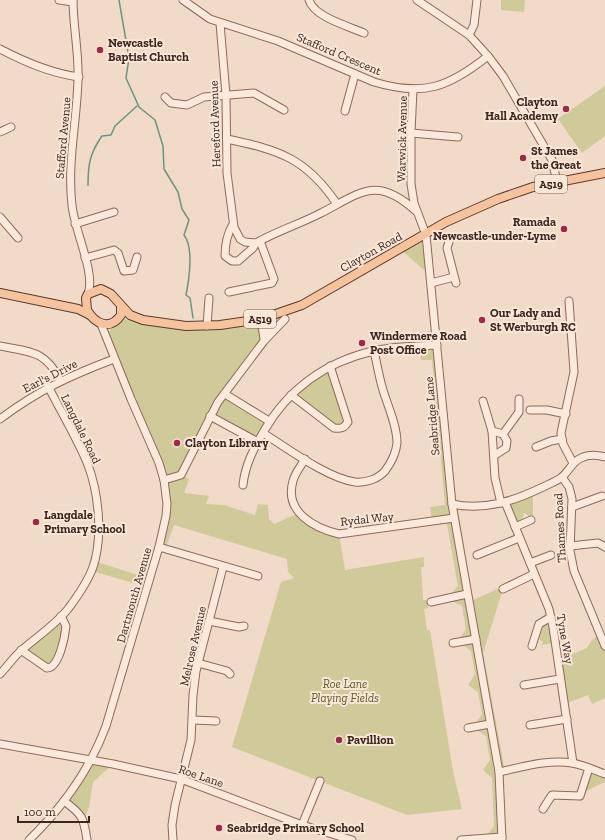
<svg xmlns="http://www.w3.org/2000/svg" width="605" height="840" font-family="'Zilla Slab',serif">
<style>
.green{fill:#d0c99a}
.lines{fill:none;stroke-linecap:round;stroke-linejoin:round}
.stream{stroke:#6e9481;stroke-width:1.5}
.minor-casing{stroke:#8e695b;stroke-width:9}
.major-casing{stroke:#5c392f;stroke-width:10}
.minor{stroke:#fbe9db;stroke-width:7}
.major{stroke:#f5c49e;stroke-width:8}
.poi-dot{fill:#a12746;stroke:#f8e6d7;stroke-width:1.5}
.labels{text-anchor:middle;dominant-baseline:central;stroke-width:4;stroke-linejoin:round;paint-order:stroke}
.shield{fill:#f8e6d7;stroke:#756056;stroke-width:1}
.shield-label{font-size:11px;font-weight:bold;fill:#3d261f}
.poi-label{font-size:12px;font-weight:bold;fill:#3d261f;stroke:#f8e6d7;text-anchor:start}
.street-label{font-size:12px;fill:#3d261f;stroke:#f8e6d7}
.park-label{font-size:12px;font-style:italic;fill:#5b5b25;stroke:#f8e6d7}
</style>
<rect width="100%" height="100%" fill="#f1dac7"/>
<g class="green">
<path d="M 501,0 L 525,0 L 524,12 L 501,10 Z"/>
<path d="M 605,86 L 605,136 L 582,153 L 558,119 Z"/>
<path d="M 426,235 L 430,275 L 400,249 Z"/>
<path d="M 282,312 L 285,319 L 225,394 L 269,421 L 258,442 L 210,416 L 181,475 L 189,479 L 184,493 L 209,496 L 206,504 L 224,505 L 255,515 L 258,504 L 268,505 L 269,519 L 274,524 L 299,513 L 339,534 L 345,570 L 424,557 L 424,567 L 421,567 L 423,600 L 427,600 L 428,608 L 424,609 L 427,630 L 430,630 L 453,771 L 462,809 L 407,815 L 232,747 L 281,582 L 294,578 L 288,572 L 287,559 L 174,525 L 165,549 L 159,547 L 164,529 L 164,480 L 108,339 C 110,329 112,320 123,319 L 186,326 Z"/>
<path d="M 432,331 L 442,402 L 446,401 L 456,505 L 458,510 L 473,600 L 498,589 L 503,589 L 483,653 L 505,771 L 503,775 L 506,840 L 487,840 L 488,834 L 494,826 L 492,778 L 483,770 L 490,760 L 486,736 L 475,729 L 474,726 L 482,714 L 478,692 L 468,685 L 475,674 L 471,651 L 458,641 L 466,629 L 462,606 L 450,600 L 449,596 L 458,586 L 447,524 L 443,519 L 432,521 L 430,507 L 445,505 L 432,360 L 421,360 L 419,332 Z"/>
<path d="M 330,366 L 348,422 L 340,429 L 291,395 Z"/>
<path d="M 533,495 L 533,518 L 524,513 L 522,521 L 518,521 L 514,518 L 510,504 Z"/>
<path d="M 94,561 L 150,579 L 147,587 L 92,571 Z"/>
<path d="M 551,617 L 556,643 L 541,645 L 543,642 L 539,639 L 543,627 L 539,624 Z"/>
<path d="M 60,622 L 63,625 L 63,634 L 53,664 L 50,666 L 24,651 Z"/>
<path d="M 600,634 L 605,646 L 605,698 L 592,704 L 588,695 L 565,704 L 558,660 L 587,648 L 592,640 Z"/>
<path d="M 90,761 L 113,764 L 93,782 L 89,807 L 84,821 L 64,801 Z"/>
<path d="M 594,773 L 605,774 L 605,782 L 582,793 L 587,777 Z"/>
</g>
<g class="lines">
<g class="stream">
<path d="M 119,0 L 129,58 L 126,78 L 139,107 L 155,120 L 163,146 L 164,169 L 178,192 L 182,209 L 189,220 L 184,235 C 194,247 189,280 186,295 L 190,298 L 193,318"/>
<path d="M 88,185 C 88,164 90,153 102,136 L 111,135 L 115,126 L 137,106"/>
</g>
<g class="minor-casing">
<g id="minor">
<path d="M 59,0 L 73,2"/>
<path d="M 73,0 C 73,26 79,52 78,79 C 77,121 67,163 72,205 C 74,230 96,273 88,294"/>
<path d="M 183,0 L 210,19 L 278,41 L 374,82 C 424,97 449,87 488,56"/>
<path d="M 309,0 C 314,17 348,26 364,33"/>
<path d="M 417,0 L 469,35 L 488,56 L 503,76 L 552,160 L 557,182"/>
<path d="M 220,23 L 226,95 L 227,173 L 234,227 L 240,239 L 245,242 L 256,243 C 277,231 300,224 321,213 C 362,192 377,175 417,212"/>
<path d="M 469,35 L 474,25 L 477,0"/>
<path d="M 0,49 C 25,62 50,73 79,77"/>
<path d="M 413,89 L 411,133 L 411,184 L 414,203 L 426,235 L 452,504 L 499,772 L 502,840"/>
<path d="M 165,97 L 171,103 L 187,105 L 204,97 L 254,93 L 284,110"/>
<path d="M 345,111 L 355,74"/>
<path d="M 0,132 L 11,127"/>
<path d="M 411,133 L 458,137"/>
<path d="M 227,139 C 279,150 306,158 337,204"/>
<path d="M 0,217 L 18,238"/>
<path d="M 75,224 L 114,212"/>
<path d="M 233,224 C 227,234 225,244 225,256 L 232,261 L 238,261 L 253,248 L 256,243"/>
<path d="M 449,242 L 447,248 L 456,283"/>
<path d="M 85,258 L 114,250 L 118,253 L 124,271 L 133,270 L 137,257"/>
<path d="M 431,283 L 454,277"/>
<path d="M 229,292 L 272,283 L 274,279 L 260,241"/>
<path d="M 569,301 L 574,372 L 561,433 L 563,444 L 573,463"/>
<path d="M 261,319 L 264,339"/>
<path d="M 207,326 L 209,298"/>
<path d="M 265,338 L 269,331 L 268,317"/>
<path d="M 0,346 C 30,352 45,350 60,380"/>
<path d="M 225,394 L 269,421"/>
<path d="M 291,395 L 334,428 C 341,429 344,428 348,422 L 330,366"/>
<path d="M 483,401 L 492,431 L 495,478 L 501,503"/>
<path d="M 530,410 L 547,410 L 566,414"/>
<path d="M 210,416 L 258,442"/>
<path d="M 0,419 C 39,390 69,376 114,359"/>
<path d="M 492,431 L 503,434 L 507,441 L 506,448 L 495,455"/>
<path d="M 263,433 C 287,448 327,478 355,482 C 366,483 378,479 385,471 C 391,463 396,453 397,443 C 397,425 388,407 383,390 C 379,377 377,364 374,351"/>
<path d="M 503,434 L 519,412 L 519,399"/>
<path d="M 536,447 L 551,441 L 562,439"/>
<path d="M 305,459 C 301,466 295,473 293,481 C 284,512 314,528 339,534 L 454,518"/>
<path d="M 562,477 L 569,487 L 572,499 L 570,551 L 574,571 L 605,646"/>
<path d="M 164,480 L 181,475 L 218,402 L 264,341 L 285,319"/>
<path d="M 243,485 C 245,465 254,448 264,431 C 288,389 326,362 373,351 C 394,346 416,346 437,345"/>
<path d="M 505,502 L 549,609 L 553,627 L 573,763"/>
<path d="M 452,504 C 484,511 514,501 543,487 C 549,484 557,481 562,477 C 569,471 572,462 581,458 C 589,454 598,455 605,457"/>
<path d="M 572,507 L 602,496"/>
<path d="M 515,527 L 531,520"/>
<path d="M 570,546 L 598,543 L 605,547"/>
<path d="M 159,547 L 258,576"/>
<path d="M 477,555 L 519,538"/>
<path d="M 530,563 L 551,555"/>
<path d="M 503,589 L 534,574"/>
<path d="M 431,602 L 467,594"/>
<path d="M 209,621 L 239,627 L 244,626"/>
<path d="M 453,643 L 476,639"/>
<path d="M 532,646 L 539,624 L 551,617"/>
<path d="M 21,650 L 47,668 C 59,668 65,637 66,626 L 61,616"/>
<path d="M 198,663 L 227,671 L 230,674"/>
<path d="M 0,674 C 8,666 14,656 23,649 C 38,636 55,625 68,609 C 77,597 88,581 93,567 C 103,538 99,494 88,465 C 77,438 61,412 48,386"/>
<path d="M 524,685 L 560,679"/>
<path d="M 193,720 L 216,721"/>
<path d="M 530,725 L 567,719"/>
<path d="M 468,728 L 490,724"/>
<path d="M 0,744 L 113,764 L 181,779 L 302,825 L 352,840"/>
<path d="M 499,772 C 523,767 548,759 572,763 C 584,765 594,770 605,774"/>
<path d="M 64,801 C 82,814 84,818 87,840"/>
<path d="M 543,809 L 552,795 L 580,796 L 589,768"/>
<path d="M 302,825 L 320,781"/>
<path d="M 29,840 C 62,808 90,769 106,726 L 159,547 L 166,516 L 167,504 L 164,480 L 159,463 L 131,399 L 101,324"/>
<path d="M 173,840 L 172,825 L 175,805 L 191,740 L 193,695 L 196,671 L 223,567"/>
<path d="M 461,840 L 502,837"/>
</g>
</g>
<g class="major-casing">
<g id="major">
<path d="M 0,293 L 78,309 L 90,315"/>
<path d="M 121,307 L 121,315 C 110,331 95,324 87,310 L 86,298 L 88,294 L 101,289 L 111,294 L 130,315 L 143,320 L 186,326 L 220,325 L 261,319 L 302,305 L 446,222 L 498,199 L 533,187 L 605,173"/>
</g>
</g>
<use href="#minor" class="minor"/>
<use href="#major" class="major"/>
</g>
<g class="poi-dot">
<circle cx="100" cy="50" r="4"/>
<circle cx="566" cy="109" r="4"/>
<circle cx="523" cy="158" r="4"/>
<circle cx="564" cy="229" r="4"/>
<circle cx="482" cy="320" r="4"/>
<circle cx="362" cy="343" r="4"/>
<circle cx="177" cy="443" r="4"/>
<circle cx="36" cy="522" r="4"/>
<circle cx="339" cy="740" r="4"/>
<circle cx="219" cy="828" r="4"/>
</g>
<g class="labels">
<g class="shield">
<rect x="535" y="175" width="32" height="18" rx="3"/>
<rect x="244" y="310" width="32" height="18" rx="3"/>
</g>
<g class="shield-label">
<text x="551" y="184">A519</text>
<text x="260" y="319">A519</text>
</g>
<g class="poi-label">
<text x="108" y="43">Newcastle<tspan x="108" dy="14">Baptist Church</tspan></text>
<text x="558" y="102" text-anchor="end">Clayton<tspan x="558" dy="14">Hall Academy</tspan></text>
<text x="531" y="151">St James<tspan x="531" dy="14">the Great</tspan></text>
<text x="556" y="222" text-anchor="end">Ramada<tspan x="556" dy="14">Newcastle-under-Lyme</tspan></text>
<text x="490" y="313">Our Lady and<tspan x="490" dy="14">St Werburgh RC</tspan></text>
<text x="370" y="336">Windermere Road<tspan x="370" dy="14">Post Office</tspan></text>
<text x="185" y="443">Clayton Library</text>
<text x="44" y="515">Langdale<tspan x="44" dy="14">Primary School</tspan></text>
<text x="347" y="740">Pavillion</text>
<text x="227" y="828">Seabridge Primary School</text>
</g>
<g class="street-label">
<text transform="translate(339 54) rotate(23)">Stafford Crescent</text>
<text transform="translate(215 124) rotate(-92)">Hereford Avenue</text>
<text transform="translate(63 138) rotate(-85)">Stafford Avenue</text>
<text transform="translate(402 139) rotate(-89)">Warwick Avenue</text>
<text transform="translate(371 252) rotate(-29)">Clayton Road</text>
<text transform="translate(50 376) rotate(-27)">Earl's Drive</text>
<text transform="translate(432 416) rotate(-95)">Seabridge Lane</text>
<text transform="translate(81 429) rotate(64)">Langdale Road</text>
<text transform="translate(367 519) rotate(-6)">Rydal Way</text>
<text transform="translate(560 528) rotate(-93)">Thames Road</text>
<text transform="translate(134 595) rotate(-74)">Dartmouth Avenue</text>
<text transform="translate(565 639) rotate(80)">Tyne Way</text>
<text transform="translate(193 646) rotate(-77)">Melrose Avenue</text>
<text transform="translate(201 776) rotate(19)">Roe Lane</text>
</g>
<g class="park-label">
<text x="345" y="684">Roe Lane<tspan x="345" dy="14">Playing Fields</tspan></text>
</g>
</g>
<path d="M18 816v6h71v-6" fill="none" stroke="#3d261f" stroke-width="2"/>
<text x="24" y="816" font-size="12" fill="#3d261f" stroke="#f8e6d7" stroke-width="3" paint-order="stroke">100 m</text>
</svg>
